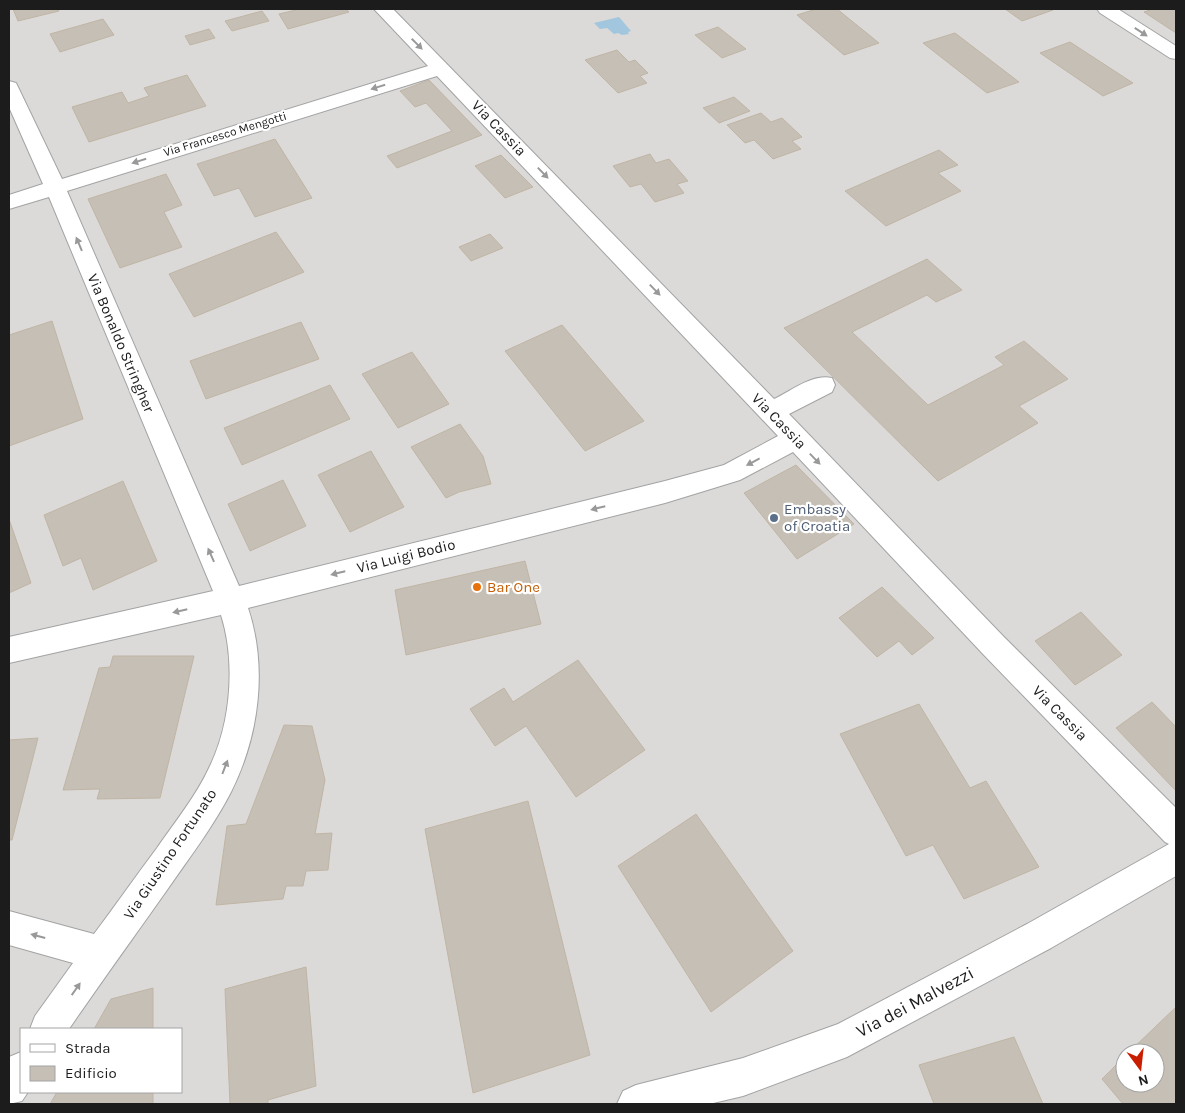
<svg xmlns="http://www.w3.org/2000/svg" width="1185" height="1113" font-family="Karla,sans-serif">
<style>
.residential{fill:#dbdad9;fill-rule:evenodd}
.water{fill:#a1c6dd}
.building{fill:#c6bfb5;stroke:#c0b5a4}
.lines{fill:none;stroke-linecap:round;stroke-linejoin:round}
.minor-casing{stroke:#a3a3a3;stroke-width:2}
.minor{fill:#fff;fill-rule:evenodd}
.oneway{fill:#999}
.service-dot{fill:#5c6f8a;stroke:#fff;stroke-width:2}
.food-dot{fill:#e8710a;stroke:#fff;stroke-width:2}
.labels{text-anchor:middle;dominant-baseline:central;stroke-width:4.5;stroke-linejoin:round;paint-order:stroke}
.far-street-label{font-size:12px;fill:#1c1c1c;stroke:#fff}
.street-label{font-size:15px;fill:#1c1c1c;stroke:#fff}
.service-label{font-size:15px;fill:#4e5e75;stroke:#fff;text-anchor:start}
.food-label{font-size:15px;fill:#c56008;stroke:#fff;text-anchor:start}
.near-street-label{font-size:18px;fill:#1c1c1c;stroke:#fff}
</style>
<rect width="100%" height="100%" fill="#eeece2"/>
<path class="residential" d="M 9,9 L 1176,9 L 1176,1104 L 9,1104 ZM 21,1029 L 181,1029 L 181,1092 L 21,1092 ZM 1125,1053 L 1155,1053 L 1155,1083 L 1125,1083 Z"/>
<path class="water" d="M 619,17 L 631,31 L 628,32 L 629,34 L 622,35 L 618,33 L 614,34 L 607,28 L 600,29 L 594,23 Z"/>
<g class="building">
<path d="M 13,9 L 58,9 L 59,11 L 18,21 Z"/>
<path d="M 300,9 L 346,9 L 349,12 L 288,29 L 279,14 Z"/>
<path d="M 816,9 L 837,9 L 879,43 L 844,55 L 797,15 Z"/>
<path d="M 1005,9 L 1051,9 L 1053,10 L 1022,21 Z"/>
<path d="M 1153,9 L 1176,9 L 1176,33 L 1144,12 Z"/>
<path d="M 262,11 L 269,21 L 232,31 L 225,21 Z"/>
<path d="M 103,19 L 114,35 L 60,52 L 50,34 Z"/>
<path d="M 718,27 L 746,49 L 722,58 L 695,35 Z"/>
<path d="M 209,29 L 215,38 L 190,45 L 185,36 Z"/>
<path d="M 955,33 L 1019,82 L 987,93 L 923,43 Z"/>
<path d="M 1070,42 L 1133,83 L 1103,96 L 1040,53 Z"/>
<path d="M 617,50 L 629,62 L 635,60 L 648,73 L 640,76 L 647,83 L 618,93 L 585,60 Z"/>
<path d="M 187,75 L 206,106 L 89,142 L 72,107 L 122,92 L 128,103 L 149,96 L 144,88 Z"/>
<path d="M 429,80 L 482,135 L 397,168 L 387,156 L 452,131 L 426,103 L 415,107 L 400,91 Z"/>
<path d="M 734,97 L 750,111 L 719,123 L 703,108 Z"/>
<path d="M 761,113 L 771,122 L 782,118 L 802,137 L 792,141 L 801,149 L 773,159 L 754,140 L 745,143 L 727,125 Z"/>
<path d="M 275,139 L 312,198 L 255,217 L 239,188 L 214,196 L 197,164 Z"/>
<path d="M 939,150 L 958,165 L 938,173 L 961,191 L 886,226 L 845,191 Z"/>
<path d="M 650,154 L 656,163 L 669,159 L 688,181 L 677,184 L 684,193 L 655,202 L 641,184 L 630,187 L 613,166 Z"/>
<path d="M 501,155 L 533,187 L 505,198 L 475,166 Z"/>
<path d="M 166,174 L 182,205 L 164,212 L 182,247 L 120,268 L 88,199 Z"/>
<path d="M 276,232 L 304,272 L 194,317 L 169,274 Z"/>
<path d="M 490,234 L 503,248 L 471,261 L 459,247 Z"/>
<path d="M 927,259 L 962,290 L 936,302 L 927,295 L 852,332 L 928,405 L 1004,365 L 995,357 L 1024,341 L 1068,379 L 1019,406 L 1038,423 L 938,481 L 784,328 Z"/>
<path d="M 52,321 L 83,419 L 9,446 L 9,335 Z"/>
<path d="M 301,322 L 319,359 L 206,399 L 190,361 Z"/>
<path d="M 562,325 L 644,421 L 585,451 L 505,351 Z"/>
<path d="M 412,352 L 449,404 L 398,428 L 362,374 Z"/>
<path d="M 330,385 L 350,419 L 242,465 L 224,428 Z"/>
<path d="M 460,424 L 483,456 L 491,484 L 459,492 L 446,498 L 411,447 Z"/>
<path d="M 371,451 L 404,507 L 350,532 L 318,475 Z"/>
<path d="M 796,465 L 854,524 L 797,559 L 744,493 Z"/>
<path d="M 283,480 L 306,526 L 250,551 L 228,504 Z"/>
<path d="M 123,481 L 157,561 L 93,590 L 81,558 L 63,566 L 44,515 Z"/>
<path d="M 9,519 L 31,583 L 9,593 Z"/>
<path d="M 525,561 L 541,624 L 406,655 L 395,590 Z"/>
<path d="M 882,587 L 934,638 L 912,655 L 899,641 L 877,657 L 839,618 Z"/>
<path d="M 1081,612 L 1122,655 L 1075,685 L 1035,641 Z"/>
<path d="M 113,656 L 194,656 L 160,798 L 97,799 L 100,789 L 63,790 L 99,668 L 110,667 Z"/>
<path d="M 578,660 L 645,750 L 576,797 L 526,726 L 495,746 L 470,709 L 504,688 L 513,702 Z"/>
<path d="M 1152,702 L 1176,727 L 1176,791 L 1116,728 Z"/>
<path d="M 919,704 L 970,788 L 986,781 L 1039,867 L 964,899 L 933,845 L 906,856 L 840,734 Z"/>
<path d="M 284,725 L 312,726 L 325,780 L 315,834 L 332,833 L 328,870 L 306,871 L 303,886 L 286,886 L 283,899 L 216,905 L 227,826 L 246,824 Z"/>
<path d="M 38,738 L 12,840 L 9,840 L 9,740 Z"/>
<path d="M 528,801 L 590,1055 L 473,1093 L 425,829 Z"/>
<path d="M 696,814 L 793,951 L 711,1012 L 618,866 Z"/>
<path d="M 306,967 L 316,1086 L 268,1100 L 268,1104 L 230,1104 L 225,989 Z"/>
<path d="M 153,988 L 153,1029 L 94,1029 L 111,999 Z"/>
<path d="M 1176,1007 L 1176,1104 L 1123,1104 L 1102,1079 L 1125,1056 L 1125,1083 L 1155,1083 L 1155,1053 L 1128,1053 Z"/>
<path d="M 1014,1037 L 1043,1104 L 934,1104 L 919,1065 Z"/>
<path d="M 57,1092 L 153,1092 L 153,1104 L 50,1104 Z"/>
</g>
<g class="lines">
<g class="minor-casing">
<g id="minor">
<path d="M 374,9 L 393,9 L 774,399 C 791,391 813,373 832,378 L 835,385 L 832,392 L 789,414 L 1003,636 L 1176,808 L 1176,876 L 1051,948 L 847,1057 L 743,1096 L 709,1104 L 617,1104 L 623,1091 L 636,1085 L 743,1058 L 838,1024 L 1027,924 L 1169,844 L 1165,842 L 983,654 L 793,452 L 740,480 L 665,503 L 248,608 C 268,668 259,736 231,792 C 213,827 189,858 167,890 C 134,937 101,982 69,1029 L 30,1029 L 35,1016 L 73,963 L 9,945 L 9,911 L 94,934 C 115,906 136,876 157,848 C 175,822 196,796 209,768 C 231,724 236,662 221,615 L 9,663 L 9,637 L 213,591 L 49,197 L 9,209 L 9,195 L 43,184 L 9,107 L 9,81 L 16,83 L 18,87 L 62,179 L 428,66 ZM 437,76 L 778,436 L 724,465 L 665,481 L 239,586 L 67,191 Z"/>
<path d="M 1097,9 L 1118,9 L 1176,46 L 1176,59 L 1170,58 L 1100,13 Z"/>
<path d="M 21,1052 L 21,1092 L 28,1092 L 22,1101 L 9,1104 L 9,1057 Z"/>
</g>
</g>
<use href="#minor" class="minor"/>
</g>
<defs><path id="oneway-solid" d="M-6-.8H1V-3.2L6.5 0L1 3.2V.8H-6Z" transform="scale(1.25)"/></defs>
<g class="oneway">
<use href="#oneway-solid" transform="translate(1141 32) rotate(33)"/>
<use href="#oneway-solid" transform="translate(417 44) rotate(45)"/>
<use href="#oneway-solid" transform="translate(378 87) rotate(163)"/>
<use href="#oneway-solid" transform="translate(139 161) rotate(163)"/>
<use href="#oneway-solid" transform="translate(543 173) rotate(46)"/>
<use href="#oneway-solid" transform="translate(79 244) rotate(-113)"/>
<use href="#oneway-solid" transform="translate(655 290) rotate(46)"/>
<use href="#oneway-solid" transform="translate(815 459) rotate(46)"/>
<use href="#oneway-solid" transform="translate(753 462) rotate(152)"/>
<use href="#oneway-solid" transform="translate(598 508) rotate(166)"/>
<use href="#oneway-solid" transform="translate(211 555) rotate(-114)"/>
<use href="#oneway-solid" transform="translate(338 573) rotate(166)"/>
<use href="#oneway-solid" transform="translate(180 611) rotate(167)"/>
<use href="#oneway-solid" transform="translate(225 767) rotate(-69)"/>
<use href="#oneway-solid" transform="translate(38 936) rotate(-165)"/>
<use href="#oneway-solid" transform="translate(76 989) rotate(-55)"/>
</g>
<circle class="service-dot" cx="774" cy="518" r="5"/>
<circle class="food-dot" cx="477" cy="587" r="5"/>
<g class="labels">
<g class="far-street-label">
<text transform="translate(225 134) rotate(-17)">Via Francesco Mengotti</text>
</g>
<g class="street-label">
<text transform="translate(499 128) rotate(46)">Via Cassia</text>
<text transform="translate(121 343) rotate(67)">Via Bonaldo Stringher</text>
<text transform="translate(779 421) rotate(46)">Via Cassia</text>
<text transform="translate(406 556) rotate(-14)">Via Luigi Bodio</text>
<text transform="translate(1060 713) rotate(45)">Via Cassia</text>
<text transform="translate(170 854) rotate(-56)">Via Giustino Fortunato</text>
</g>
<g class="service-label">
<text x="784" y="509">Embassy<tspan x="784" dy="17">of Croatia</tspan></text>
</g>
<g class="food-label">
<text x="487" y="587">Bar One</text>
</g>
<g class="near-street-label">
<text transform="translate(915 1002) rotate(-28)">Via dei Malvezzi</text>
</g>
</g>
<rect width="1185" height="1113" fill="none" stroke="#1c1c1c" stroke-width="20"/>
<rect x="20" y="1028" width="162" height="65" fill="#ffffff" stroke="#a4a4a4"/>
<rect x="30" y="1044" width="25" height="8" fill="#ffffff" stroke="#a4a4a4"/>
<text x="65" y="1053" font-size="15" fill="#1c1c1c">Strada</text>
<rect x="30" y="1066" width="25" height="15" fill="#c6bfb5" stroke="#a4a4a4"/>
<text x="65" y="1078" font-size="15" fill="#1c1c1c">Edificio</text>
<g transform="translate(1140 1068) rotate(165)"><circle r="24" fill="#ffffff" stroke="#a4a4a4"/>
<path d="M0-4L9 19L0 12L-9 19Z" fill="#c91f00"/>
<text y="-8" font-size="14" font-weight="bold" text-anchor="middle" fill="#1c1c1c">N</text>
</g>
</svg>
